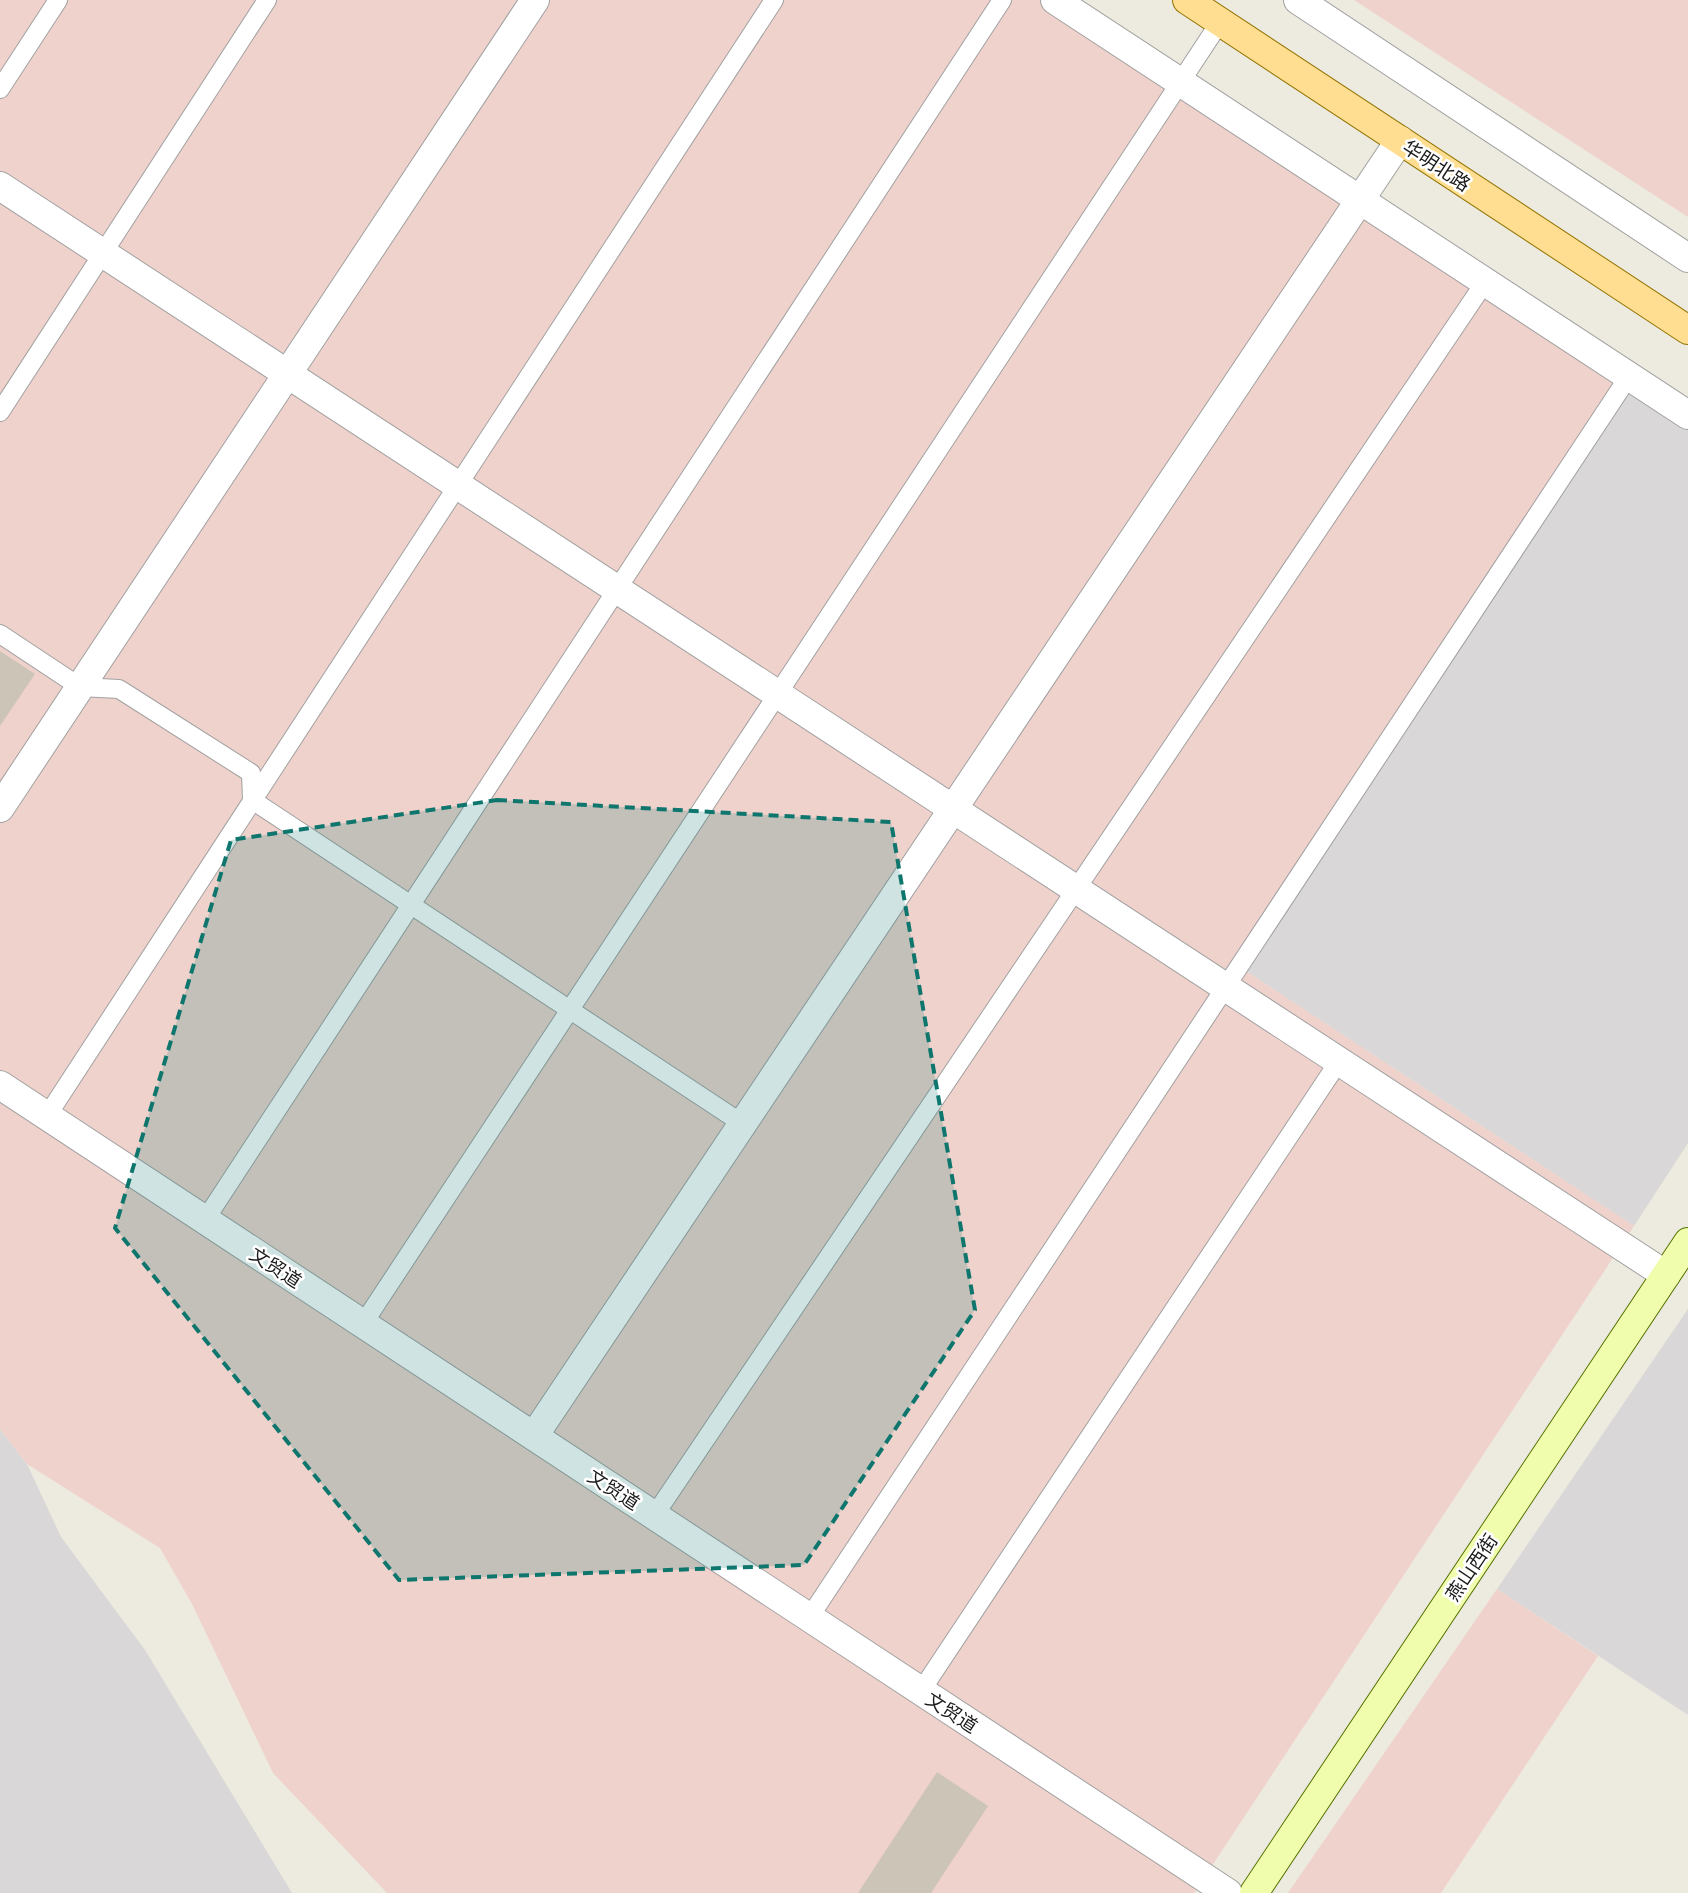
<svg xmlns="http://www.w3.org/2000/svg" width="1688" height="1893" font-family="Commissioner,'Noto Sans SC',sans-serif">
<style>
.residential{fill:#d9d7d7}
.commercial{fill:#f0d2cc}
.building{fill:#cdc4b8}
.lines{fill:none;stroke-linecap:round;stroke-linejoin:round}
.lane-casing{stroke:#a1a1a1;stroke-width:20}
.street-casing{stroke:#a1a1a1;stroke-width:30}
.secondary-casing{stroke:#577300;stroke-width:30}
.primary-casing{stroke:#917400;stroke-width:30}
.lane{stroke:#fff;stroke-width:18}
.street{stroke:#fff;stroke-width:28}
.secondary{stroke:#effdad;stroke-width:28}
.primary{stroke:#ffde92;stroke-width:28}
.marked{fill:#0f766e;fill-opacity:0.2;stroke:#0f766e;stroke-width:4;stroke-dasharray:10 6;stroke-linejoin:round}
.labels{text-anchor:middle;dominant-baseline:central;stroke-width:5;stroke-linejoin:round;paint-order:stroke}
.street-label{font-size:19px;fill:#1a1a1a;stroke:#fff}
</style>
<rect width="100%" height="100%" fill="#edeadf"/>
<g class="residential">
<path d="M 1626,382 L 1688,424 L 1688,1143 L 1634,1226 L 1235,964 Z"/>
<path d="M 1688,1309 L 1688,1715 L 1497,1589 Z"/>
<path d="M 0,1429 L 27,1464 L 61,1537 L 145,1650 L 292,1893 L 0,1893 Z"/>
</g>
<g class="commercial">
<path d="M 0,0 L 1042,0 L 1626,382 L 1235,964 L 1634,1226 L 1194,1893 L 387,1893 L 273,1773 L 192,1604 L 160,1548 L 27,1464 L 0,1429 Z"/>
<path d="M 1354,0 L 1688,0 L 1688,217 Z"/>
<path d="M 1497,1589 L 1598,1656 L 1441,1893 L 1288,1893 Z"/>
</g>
<g class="building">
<path d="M 0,651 L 35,674 L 0,726 Z"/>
<path d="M 937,1772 L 988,1806 L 931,1893 L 858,1893 Z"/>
</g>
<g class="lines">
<g class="lane-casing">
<g id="lane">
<path d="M 0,89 L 58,0"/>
<path d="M 0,412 L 267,0"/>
<path d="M 0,634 L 80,687 L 119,689 L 251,773 L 252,800 L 743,1124"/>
<path d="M 47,1116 L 774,0"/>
<path d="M 205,1220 L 1002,0"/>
<path d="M 363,1324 L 1220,22"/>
<path d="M 654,1516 L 1485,282"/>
<path d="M 809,1618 L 1629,376"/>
<path d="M 921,1691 L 1339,1061"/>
</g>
</g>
<g class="street-casing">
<g id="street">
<path d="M 1055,0 L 1688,415"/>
<path d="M 1298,0 L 1688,258"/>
<path d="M 0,186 L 1666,1275"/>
<path d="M 0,808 L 535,0"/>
<path d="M 0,1085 L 1228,1893"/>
<path d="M 534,1436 L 1400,140"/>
</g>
</g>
<g class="secondary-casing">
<path id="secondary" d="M 1254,1893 L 1688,1242"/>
</g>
<g class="primary-casing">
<path id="primary" d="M 1187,0 L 1688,330"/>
</g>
<use href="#lane" class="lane"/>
<use href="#street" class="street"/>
<use href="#secondary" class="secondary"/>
<use href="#primary" class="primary"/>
</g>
<path class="marked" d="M 497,800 L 891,822 L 975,1310 L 804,1565 L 399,1580 L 115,1228 L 231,840 Z"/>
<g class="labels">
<g class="street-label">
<text transform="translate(1437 165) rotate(33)">华明北路</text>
<text transform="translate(276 1267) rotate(33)">文贸道</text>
<text transform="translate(614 1489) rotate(33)">文贸道</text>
<text transform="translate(1471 1567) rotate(-56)">燕山西街</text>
<text transform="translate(952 1712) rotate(33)">文贸道</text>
</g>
</g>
</svg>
